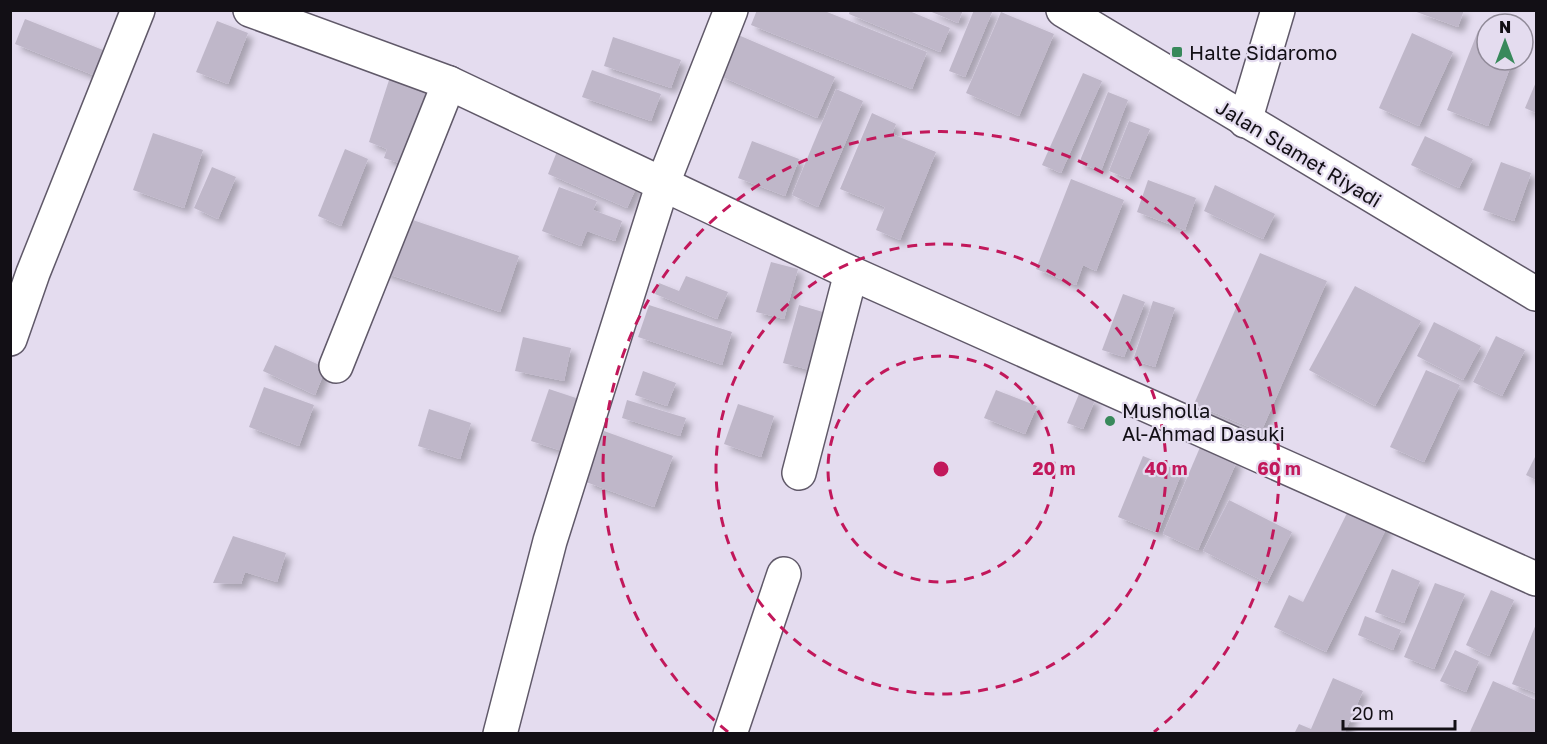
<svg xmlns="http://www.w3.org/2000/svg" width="1547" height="744" font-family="'Golos Text',sans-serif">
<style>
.building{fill:#bfb7c9;filter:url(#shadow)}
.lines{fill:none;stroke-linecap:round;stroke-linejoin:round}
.minor-casing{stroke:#605969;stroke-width:36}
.major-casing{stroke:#605969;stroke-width:36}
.minor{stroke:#fff;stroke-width:33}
.major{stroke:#fff;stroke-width:33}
.ring{fill:none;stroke:#c2185b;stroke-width:3;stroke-dasharray:10 8}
.poi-dot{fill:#38895b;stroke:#e4dcef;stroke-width:2}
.labels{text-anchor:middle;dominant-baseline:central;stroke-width:4.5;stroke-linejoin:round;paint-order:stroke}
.poi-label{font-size:20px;fill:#120f15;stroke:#e4dcef;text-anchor:start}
.street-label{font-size:20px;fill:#120f15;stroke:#e4dcef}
.centre{fill:#c2185b;stroke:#e4dcef;stroke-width:3}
.ring-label{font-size:18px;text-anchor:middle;font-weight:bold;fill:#c2185b;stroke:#e4dcef;stroke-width:4.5;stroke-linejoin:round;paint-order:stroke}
</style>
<defs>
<filter id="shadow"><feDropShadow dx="5.5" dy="5.5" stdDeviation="3" flood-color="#0004"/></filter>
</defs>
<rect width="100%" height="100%" fill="#e4dcef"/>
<g class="building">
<path d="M 757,10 L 822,10 L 927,52 L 912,89 L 751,25 Z"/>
<path d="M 850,10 L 907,10 L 950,28 L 940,52 L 849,14 Z"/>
<path d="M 927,10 L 963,10 L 958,23 Z"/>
<path d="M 974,10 L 993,10 L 965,77 L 949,71 Z"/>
<path d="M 1411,10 L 1464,10 L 1458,27 Z"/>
<path d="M 1001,12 L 1054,34 L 1019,116 L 966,93 Z"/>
<path d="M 25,19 L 103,50 L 93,75 L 15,44 Z"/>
<path d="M 217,21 L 248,33 L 228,84 L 196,72 Z"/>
<path d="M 1478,31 L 1487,34 L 1487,60 L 1513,60 L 1488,126 L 1447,110 Z"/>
<path d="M 1412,33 L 1453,52 L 1419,126 L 1379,108 Z"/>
<path d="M 736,34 L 835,77 L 817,118 L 718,75 Z"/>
<path d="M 613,37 L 681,60 L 671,88 L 604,66 Z"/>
<path d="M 592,70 L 661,94 L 651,121 L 582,97 Z"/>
<path d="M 1083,73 L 1102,81 L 1061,173 L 1042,165 Z"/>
<path d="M 390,77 L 430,90 L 405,165 L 384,158 L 387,149 L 369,142 Z"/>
<path d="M 1536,82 L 1536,113 L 1525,108 Z"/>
<path d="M 836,89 L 863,101 L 818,207 L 792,195 Z"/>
<path d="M 1108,92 L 1128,100 L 1101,171 L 1079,163 Z"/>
<path d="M 872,113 L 896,124 L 892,134 L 936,152 L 900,240 L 876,230 L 885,207 L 840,189 Z"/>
<path d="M 1129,121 L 1150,129 L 1129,179 L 1109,171 Z"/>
<path d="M 153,133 L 203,150 L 184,208 L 133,190 Z"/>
<path d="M 1425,136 L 1473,159 L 1459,188 L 1411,165 Z"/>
<path d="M 752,141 L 799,159 L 785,196 L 738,178 Z"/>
<path d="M 345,149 L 368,159 L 341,226 L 318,216 Z"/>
<path d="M 558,149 L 638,184 L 627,208 L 548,174 Z"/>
<path d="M 1501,162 L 1531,173 L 1514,221 L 1483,210 Z"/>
<path d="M 212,167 L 236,177 L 218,219 L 194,208 Z"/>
<path d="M 1071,179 L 1124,200 L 1096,271 L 1083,265 L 1076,285 L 1036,269 Z"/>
<path d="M 1148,180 L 1196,198 L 1185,230 L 1137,212 Z"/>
<path d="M 1215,185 L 1275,214 L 1263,239 L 1204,211 Z"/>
<path d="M 559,187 L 597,201 L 593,210 L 622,221 L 615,241 L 587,231 L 581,246 L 542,231 Z"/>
<path d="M 401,216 L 519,256 L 500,312 L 382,272 Z"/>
<path d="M 1260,253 L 1327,281 L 1261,432 L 1194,404 Z"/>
<path d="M 771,262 L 798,269 L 784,319 L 756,312 Z"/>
<path d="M 686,276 L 728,292 L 717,319 L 655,294 L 659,283 L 679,291 Z"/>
<path d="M 1355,286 L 1421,321 L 1375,406 L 1309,370 Z"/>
<path d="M 1123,294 L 1145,302 L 1124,357 L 1102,350 Z"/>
<path d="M 1153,301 L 1175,308 L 1155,367 L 1133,360 Z"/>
<path d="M 649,305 L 732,332 L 722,365 L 638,337 Z"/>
<path d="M 799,305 L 833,315 L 817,372 L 783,363 Z"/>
<path d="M 1434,322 L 1481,346 L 1463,380 L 1417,356 Z"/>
<path d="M 1496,336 L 1525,350 L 1502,396 L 1473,382 Z"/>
<path d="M 523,337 L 571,348 L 564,381 L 515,371 Z"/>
<path d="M 275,345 L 326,368 L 315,395 L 263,371 Z"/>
<path d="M 1426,370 L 1460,385 L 1424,462 L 1390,447 Z"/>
<path d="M 643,371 L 676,383 L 667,406 L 635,395 Z"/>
<path d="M 264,387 L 314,405 L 299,446 L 249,427 Z"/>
<path d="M 549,389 L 579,399 L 562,451 L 531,441 Z"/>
<path d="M 996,390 L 1037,406 L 1025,434 L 984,418 Z"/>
<path d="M 1079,394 L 1095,400 L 1083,429 L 1067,423 Z"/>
<path d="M 627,400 L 686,418 L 680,436 L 622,418 Z"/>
<path d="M 738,404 L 774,416 L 761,457 L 724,444 Z"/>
<path d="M 429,409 L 471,423 L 460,459 L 418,446 Z"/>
<path d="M 604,431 L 673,456 L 654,507 L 586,482 Z"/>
<path d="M 1201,445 L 1237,461 L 1198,550 L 1163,534 Z"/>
<path d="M 1536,455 L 1536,480 L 1526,475 Z"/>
<path d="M 1143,456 L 1182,472 L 1158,533 L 1118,517 Z"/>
<path d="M 1229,500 L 1292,532 L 1267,583 L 1203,551 Z"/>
<path d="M 1350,507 L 1388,525 L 1326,652 L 1274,627 L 1289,595 L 1303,602 Z"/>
<path d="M 233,536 L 286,553 L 277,582 L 245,572 L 241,584 L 213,583 Z"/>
<path d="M 1392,569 L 1420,581 L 1404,623 L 1375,612 Z"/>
<path d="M 1435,583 L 1465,594 L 1434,669 L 1404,657 Z"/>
<path d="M 1491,590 L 1514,600 L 1489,656 L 1466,645 Z"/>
<path d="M 1365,616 L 1401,630 L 1393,650 L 1358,635 Z"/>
<path d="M 1536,624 L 1536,693 L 1512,684 Z"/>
<path d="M 1455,650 L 1479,661 L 1466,692 L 1440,681 Z"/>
<path d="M 1333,678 L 1363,691 L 1344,734 L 1294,734 L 1299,724 L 1311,729 Z"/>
<path d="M 1493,681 L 1536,700 L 1536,734 L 1469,734 Z"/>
</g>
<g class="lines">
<g class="minor-casing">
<g id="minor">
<path d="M 250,10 L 449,83 L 851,273 L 1536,579"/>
<path d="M 1245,121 L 1278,10"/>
<path d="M 10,339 L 33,273 L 138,10"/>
<path d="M 336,366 L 449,83"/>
<path d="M 799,473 L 851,273"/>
<path d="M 500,734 L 550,541 L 663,183 L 731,10"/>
<path d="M 730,734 L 784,574"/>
</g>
</g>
<g class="major-casing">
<path id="major" d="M 1063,10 L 1536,294"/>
</g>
<use href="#minor" class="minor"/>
<use href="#major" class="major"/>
</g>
<g class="ring">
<circle cx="941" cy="469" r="113"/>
<circle cx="941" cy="469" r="225"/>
<path d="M728 732A338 338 0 1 1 1154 732"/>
</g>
<g class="poi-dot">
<rect x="1171" y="46" width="12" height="12" rx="3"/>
<circle cx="1110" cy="421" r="6"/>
</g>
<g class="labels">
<g class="poi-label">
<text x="1189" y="52">Halte Sidaromo</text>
<text x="1122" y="410">Musholla<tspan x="1122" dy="23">Al-Ahmad Dasuki</tspan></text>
</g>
<g class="street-label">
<text transform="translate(1299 153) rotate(31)">Jalan Slamet Riyadi</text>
</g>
</g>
<circle cx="941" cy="469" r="9" class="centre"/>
<g class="ring-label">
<text x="1054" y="475">20 m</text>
<text x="1166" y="475">40 m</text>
<text x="1279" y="475">60 m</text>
</g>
<rect width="1547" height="744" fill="none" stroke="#120f15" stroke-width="24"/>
<g transform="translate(1505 42)"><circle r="28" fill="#e4dcef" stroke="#908a98" stroke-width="1.5"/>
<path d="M0-4.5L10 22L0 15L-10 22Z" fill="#38895b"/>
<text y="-9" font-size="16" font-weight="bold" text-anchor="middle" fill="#120f15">N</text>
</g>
<path d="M1343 720v9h112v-9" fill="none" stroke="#120f15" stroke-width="3"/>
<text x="1352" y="720" font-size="18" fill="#120f15" stroke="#e4dcef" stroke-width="4.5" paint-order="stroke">20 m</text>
</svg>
